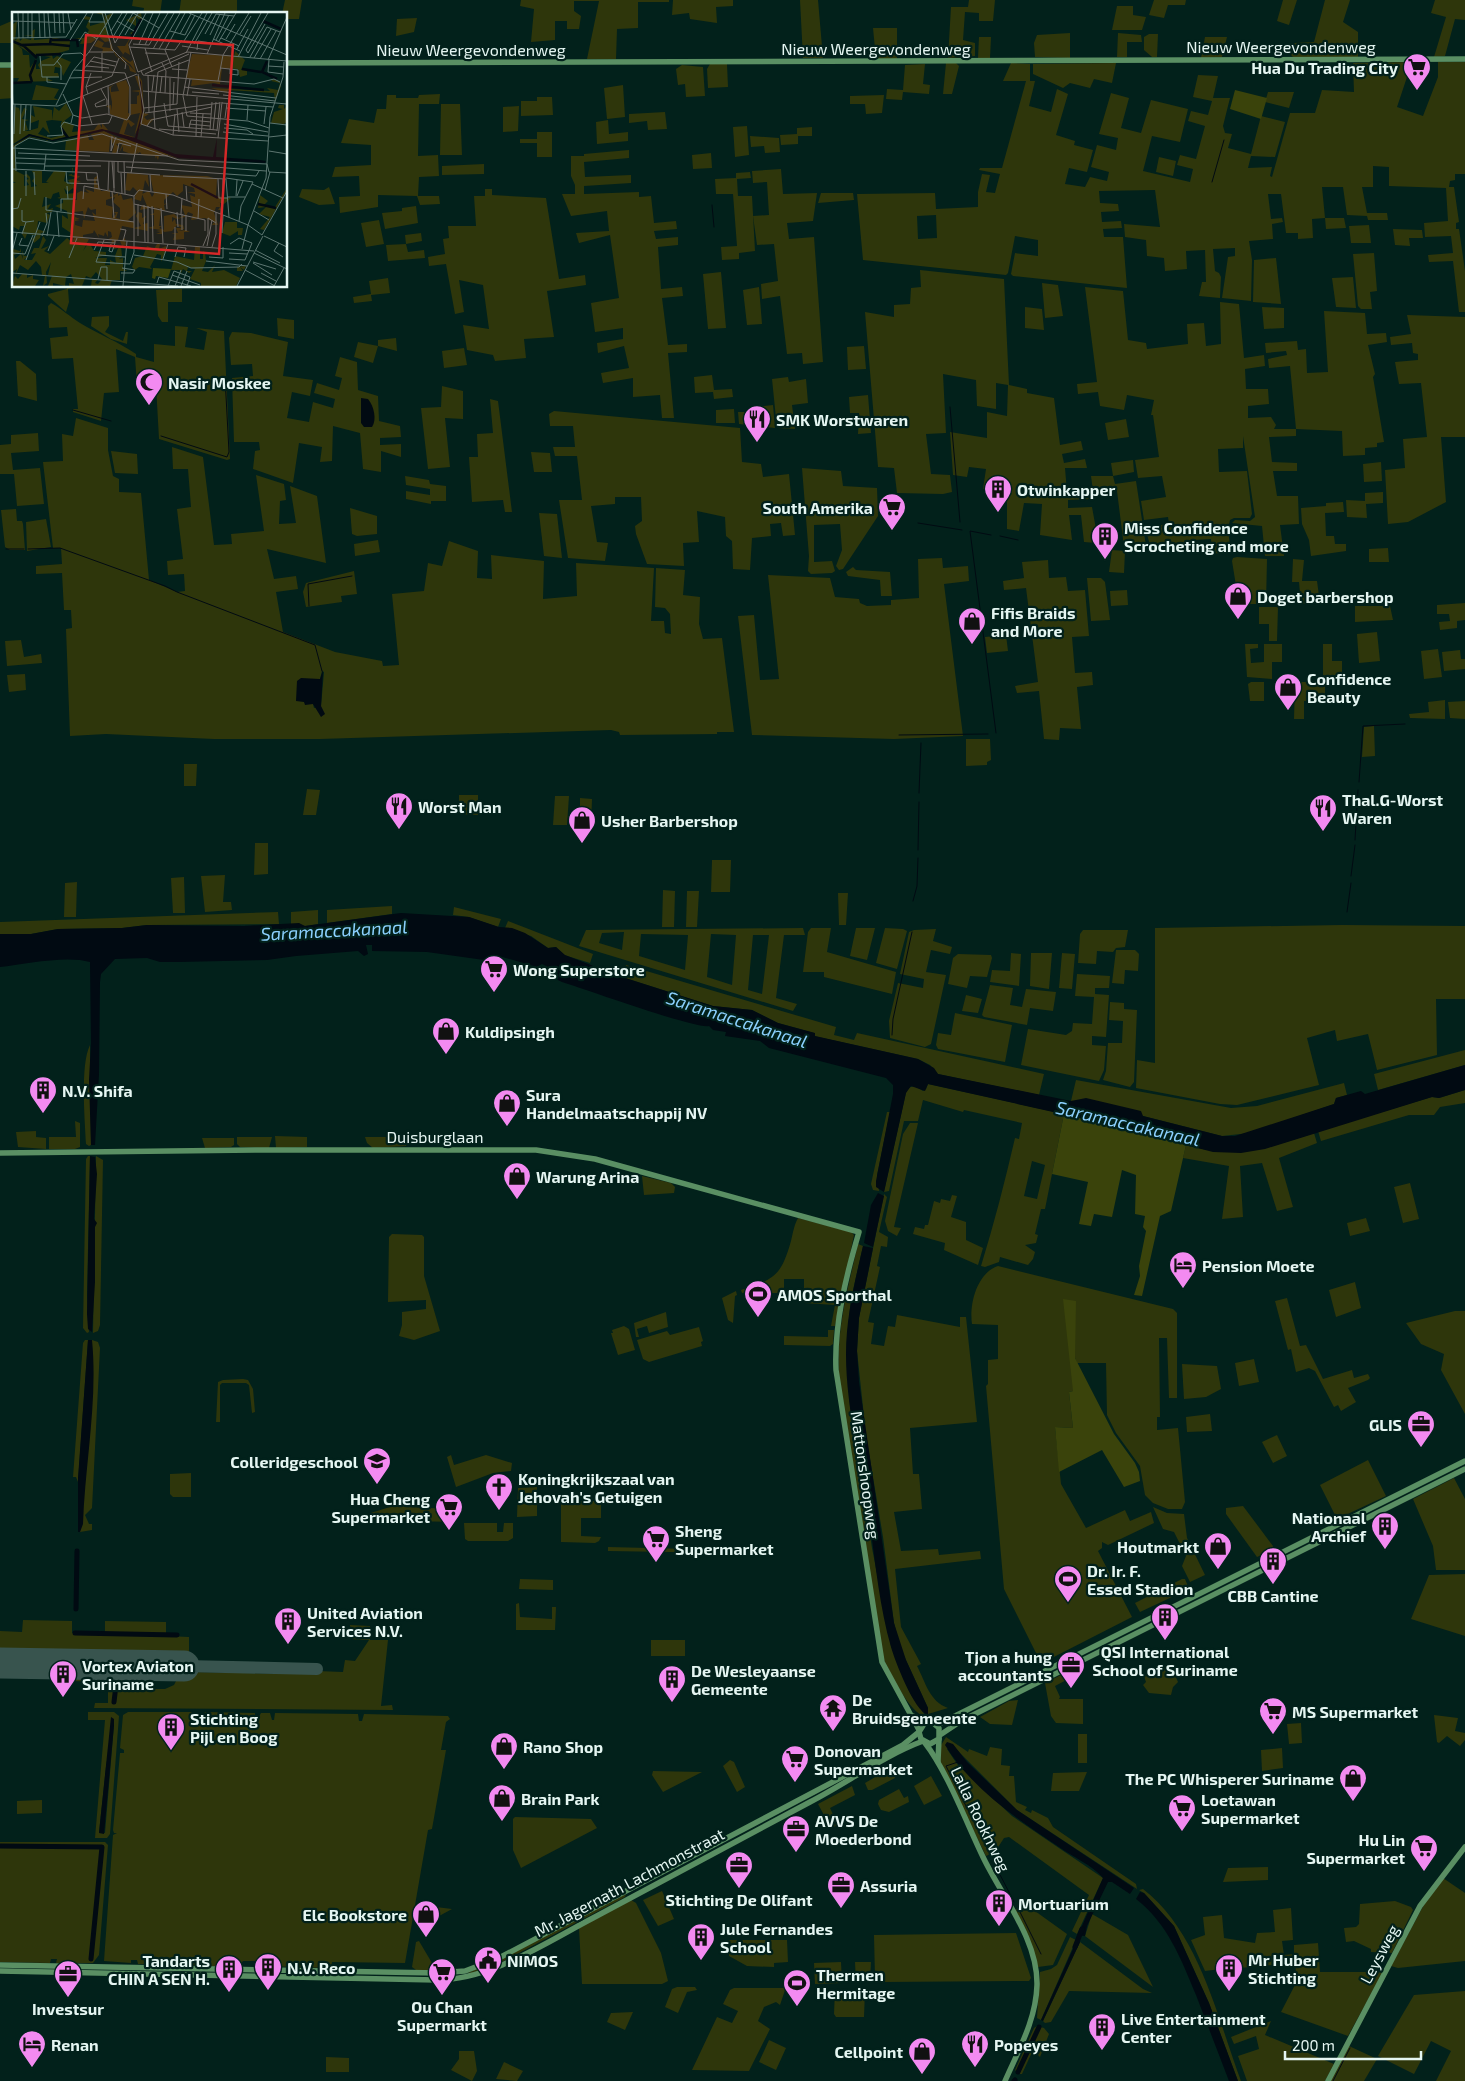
<svg xmlns="http://www.w3.org/2000/svg" width="1465" height="2081" font-family="'Exo 2',sans-serif">
<style>
.green{fill:#2e360b;fill-rule:evenodd}
.forest{fill:#3a430b}
.water{fill:#010a12}
.lines{fill:none;stroke-linecap:round;stroke-linejoin:round}
.stream{stroke:#010a12;stroke-width:1}
.canal{stroke:#010a12;stroke-width:5}
.taxiway{stroke:#38544e;stroke-width:12}
.runway{stroke:#38544e;stroke-width:31}
.secondary{stroke:#5a8f63;stroke-width:5.5}
.labels{text-anchor:middle;dominant-baseline:central;stroke-width:4.5;stroke-linejoin:round;paint-order:stroke}
.street-label{font-size:16px;fill:#e5f6f2;stroke:#02211b}
.poi-label{font-size:16px;font-weight:bold;fill:#e5f6f2;stroke:#02211b;text-anchor:start}
.water-label{font-size:18px;font-style:italic;fill:#8cd1ff;stroke:#02211b}
.inset-river{fill:none;stroke:#010a12;stroke-width:2.5}
.inset-road{fill:none;stroke:#5d7671;stroke-width:1}
.view{fill:#d62828;fill-opacity:0.15;stroke:#d62828;stroke-width:2.5}
.inset-edge{fill:none;stroke:#e5f6f2;stroke-width:2.5}
</style>
<rect width="100%" height="100%" fill="#02211b"/>
<g class="green">
<path d="M 133,0 L 162,0 L 160,14 L 143,14 L 144,8 L 132,6 Z"/>
<path d="M 181,0 L 237,0 L 237,14 L 179,14 Z"/>
<path d="M 285,0 L 302,0 L 299,19 L 286,19 L 286,14 L 282,14 Z"/>
<path d="M 521,0 L 669,0 L 669,2 L 638,2 L 638,28 L 617,29 L 616,59 L 587,59 L 599,1 L 574,1 L 574,11 L 581,16 L 579,29 L 567,29 L 567,21 L 555,21 L 555,40 L 531,42 L 534,9 L 520,6 Z"/>
<path d="M 673,0 L 733,0 L 733,6 L 716,7 L 717,23 L 690,19 L 689,13 L 672,15 Z"/>
<path d="M 800,0 L 818,0 L 823,58 L 803,58 Z"/>
<path d="M 969,0 L 995,0 L 993,21 L 979,21 L 979,13 L 965,12 L 963,40 L 975,43 L 975,56 L 948,58 L 951,7 L 968,7 Z"/>
<path d="M 1154,0 L 1186,0 L 1185,5 L 1168,5 L 1164,18 L 1149,15 Z"/>
<path d="M 1283,0 L 1297,0 L 1289,25 L 1277,21 Z"/>
<path d="M 1325,0 L 1350,0 L 1343,22 L 1358,32 L 1358,58 L 1293,57 L 1291,55 L 1294,43 L 1314,42 Z"/>
<path d="M 1435,0 L 1465,0 L 1465,20 L 1455,19 L 1445,56 L 1434,57 L 1446,17 L 1431,13 Z"/>
<path d="M 1117,6 L 1133,6 L 1133,15 L 1146,17 L 1142,30 L 1112,30 Z"/>
<path d="M 417,18 L 414,32 L 396,36 L 397,19 Z"/>
<path d="M 14,20 L 14,43 L 0,43 L 0,26 Z"/>
<path d="M 873,28 L 897,28 L 897,59 L 876,59 Z"/>
<path d="M 1070,33 L 1070,58 L 1035,57 L 1034,43 L 1037,35 Z"/>
<path d="M 1118,33 L 1141,35 L 1142,42 L 1127,42 L 1127,57 L 1117,57 Z"/>
<path d="M 1149,34 L 1158,34 L 1157,57 L 1152,57 L 1144,50 L 1144,37 Z"/>
<path d="M 979,37 L 991,37 L 990,58 L 978,58 Z"/>
<path d="M 1205,37 L 1227,37 L 1222,57 L 1201,58 Z"/>
<path d="M 1412,62 L 1397,107 L 1423,116 L 1438,77 L 1438,62 L 1465,62 L 1465,174 L 1455,174 L 1455,180 L 1450,181 L 1449,187 L 1454,187 L 1459,222 L 1456,223 L 1456,229 L 1459,229 L 1465,271 L 1465,312 L 1459,312 L 1453,261 L 1429,262 L 1428,255 L 1453,253 L 1451,236 L 1425,237 L 1424,223 L 1448,221 L 1446,188 L 1389,186 L 1389,167 L 1373,166 L 1373,187 L 1362,187 L 1367,213 L 1387,213 L 1388,220 L 1368,220 L 1367,216 L 1347,215 L 1343,187 L 1322,187 L 1325,218 L 1344,218 L 1346,228 L 1326,229 L 1325,218 L 1312,219 L 1313,238 L 1298,239 L 1298,233 L 1286,233 L 1281,194 L 1268,194 L 1271,219 L 1282,218 L 1283,222 L 1272,224 L 1273,239 L 1249,241 L 1252,260 L 1251,301 L 1222,298 L 1228,257 L 1235,256 L 1235,248 L 1213,249 L 1215,271 L 1219,273 L 1221,277 L 1220,298 L 1199,296 L 1202,282 L 1206,282 L 1205,250 L 1186,251 L 1187,269 L 1165,271 L 1164,258 L 1147,256 L 1146,240 L 1125,237 L 1124,224 L 1160,227 L 1155,190 L 1099,191 L 1100,203 L 1118,204 L 1119,211 L 1101,212 L 1102,222 L 1121,221 L 1122,228 L 1103,229 L 1104,237 L 1123,237 L 1127,288 L 1013,276 L 1011,274 L 1015,253 L 1038,256 L 1038,240 L 1015,236 L 1008,273 L 1006,275 L 863,260 L 857,194 L 935,193 L 936,209 L 978,207 L 978,192 L 982,174 L 990,175 L 986,192 L 995,193 L 1000,174 L 979,170 L 980,168 L 1002,168 L 1026,81 L 1003,81 L 1011,63 L 1030,64 L 1030,81 L 1035,81 L 1029,106 L 1051,112 L 1057,89 L 1068,94 L 1056,135 L 1075,141 L 1074,145 L 1093,150 L 1087,172 L 1069,168 L 1065,184 L 1085,187 L 1090,177 L 1107,181 L 1109,172 L 1091,167 L 1097,145 L 1116,150 L 1118,138 L 1099,134 L 1111,93 L 1129,98 L 1121,128 L 1141,133 L 1151,100 L 1188,109 L 1180,142 L 1152,136 L 1143,171 L 1190,182 L 1193,169 L 1177,165 L 1180,155 L 1196,159 L 1205,126 L 1188,121 L 1191,111 L 1208,115 L 1212,101 L 1193,97 L 1198,75 L 1218,76 L 1213,98 L 1230,98 L 1223,126 L 1225,133 L 1232,134 L 1228,148 L 1251,154 L 1261,116 L 1285,122 L 1275,157 L 1251,156 L 1248,168 L 1272,167 L 1270,176 L 1272,177 L 1290,113 L 1315,113 L 1322,90 L 1354,92 L 1353,63 ZM 936,215 L 937,238 L 918,239 L 917,216 Z"/>
<path d="M 946,63 L 956,63 L 959,66 L 952,94 L 943,94 Z"/>
<path d="M 1116,63 L 1112,83 L 1094,79 L 1090,88 L 1070,83 L 1063,88 L 1033,74 L 1033,64 Z"/>
<path d="M 710,64 L 727,64 L 728,87 L 708,88 L 707,69 Z"/>
<path d="M 925,64 L 923,84 L 930,85 L 929,94 L 903,92 L 902,100 L 886,99 L 887,89 L 903,90 L 905,65 Z"/>
<path d="M 682,65 L 703,67 L 705,96 L 686,97 L 685,84 L 678,85 L 676,69 Z"/>
<path d="M 0,68 L 14,68 L 14,98 L 0,99 Z"/>
<path d="M 623,85 L 625,117 L 607,119 L 604,88 Z"/>
<path d="M 1268,92 L 1294,92 L 1289,108 L 1265,102 Z"/>
<path d="M 440,94 L 439,104 L 419,104 L 418,156 L 438,155 L 439,176 L 419,177 L 418,196 L 439,196 L 440,204 L 420,205 L 417,196 L 378,195 L 378,207 L 340,213 L 339,197 L 360,196 L 359,176 L 332,177 L 335,167 L 371,165 L 371,145 L 341,143 L 349,119 L 374,123 L 377,109 L 386,109 L 387,95 L 396,95 L 396,98 L 418,98 L 419,95 Z"/>
<path d="M 884,95 L 882,113 L 866,114 L 865,104 L 850,104 L 850,96 Z"/>
<path d="M 537,97 L 552,97 L 553,115 L 521,116 L 521,101 L 537,101 Z"/>
<path d="M 441,104 L 460,104 L 462,155 L 440,155 Z"/>
<path d="M 519,106 L 518,131 L 503,132 L 503,107 Z"/>
<path d="M 665,112 L 667,129 L 648,130 L 647,121 L 629,123 L 629,114 Z"/>
<path d="M 608,120 L 609,134 L 628,132 L 628,141 L 597,144 L 596,122 Z"/>
<path d="M 747,126 L 749,155 L 735,157 L 733,127 Z"/>
<path d="M 812,127 L 812,136 L 798,136 L 798,144 L 781,145 L 780,135 L 797,134 L 797,128 Z"/>
<path d="M 537,132 L 552,132 L 552,157 L 537,157 L 537,143 L 520,143 L 520,139 L 537,139 Z"/>
<path d="M 750,136 L 779,138 L 780,152 L 765,153 L 764,146 L 751,147 Z"/>
<path d="M 629,150 L 629,158 L 584,162 L 585,177 L 631,175 L 631,183 L 584,186 L 584,194 L 639,192 L 639,197 L 651,196 L 654,223 L 676,221 L 677,229 L 654,231 L 656,239 L 678,237 L 678,245 L 658,247 L 661,289 L 682,287 L 683,296 L 662,298 L 668,345 L 687,344 L 687,352 L 668,353 L 674,418 L 662,418 L 660,395 L 633,397 L 633,378 L 603,383 L 601,373 L 629,368 L 624,346 L 598,353 L 597,343 L 623,339 L 623,328 L 595,332 L 591,303 L 619,298 L 610,235 L 579,243 L 576,233 L 609,231 L 607,211 L 571,216 L 562,194 L 575,194 L 575,185 L 571,176 L 571,156 L 584,156 L 584,154 Z"/>
<path d="M 711,153 L 712,168 L 693,169 L 692,155 Z"/>
<path d="M 1159,157 L 1176,161 L 1173,176 L 1156,172 Z"/>
<path d="M 484,164 L 484,174 L 442,175 L 442,166 Z"/>
<path d="M 781,169 L 783,194 L 817,193 L 813,221 L 787,223 L 789,239 L 814,237 L 823,362 L 803,364 L 802,353 L 787,354 L 780,296 L 762,299 L 761,284 L 778,281 L 774,244 L 757,245 L 753,216 L 769,215 L 767,182 L 753,183 L 752,171 Z"/>
<path d="M 750,172 L 751,178 L 737,179 L 738,196 L 752,196 L 755,251 L 739,253 L 739,259 L 722,260 L 721,247 L 737,246 L 733,194 L 716,194 L 715,179 L 736,178 L 736,173 Z"/>
<path d="M 329,187 L 335,204 L 319,205 L 299,197 L 302,189 L 324,190 Z"/>
<path d="M 485,189 L 492,189 L 492,195 L 546,198 L 559,279 L 585,275 L 586,285 L 547,291 L 554,337 L 524,339 L 526,358 L 495,361 L 493,355 L 467,350 L 463,325 L 489,329 L 483,285 L 459,280 L 464,312 L 455,314 L 446,264 L 429,266 L 428,257 L 445,254 L 443,239 L 449,238 L 448,226 L 476,226 L 474,196 L 485,196 Z"/>
<path d="M 821,193 L 853,193 L 854,200 L 818,203 Z"/>
<path d="M 416,206 L 418,223 L 385,229 L 382,213 L 402,211 L 402,208 Z"/>
<path d="M 379,220 L 384,244 L 366,247 L 361,223 Z"/>
<path d="M 1369,225 L 1371,243 L 1351,243 L 1349,226 Z"/>
<path d="M 1393,229 L 1422,230 L 1423,238 L 1409,238 L 1410,246 L 1395,245 Z"/>
<path d="M 421,233 L 422,241 L 406,244 L 408,252 L 424,250 L 425,258 L 388,261 L 386,245 L 406,244 L 405,235 Z"/>
<path d="M 1374,253 L 1377,291 L 1370,292 L 1372,309 L 1361,309 L 1358,306 L 1353,254 Z"/>
<path d="M 1276,258 L 1281,304 L 1253,302 L 1254,260 Z"/>
<path d="M 920,270 L 1004,279 L 1009,385 L 1027,389 L 1027,393 L 1054,398 L 1060,445 L 1081,441 L 1083,450 L 1062,454 L 1064,463 L 1085,459 L 1087,468 L 1065,468 L 1067,492 L 1089,490 L 1091,499 L 1068,500 L 1068,508 L 1092,507 L 1098,540 L 1096,543 L 1084,542 L 1081,515 L 1069,515 L 1072,540 L 1040,535 L 1042,504 L 1024,503 L 1019,531 L 1007,529 L 1007,496 L 992,494 L 993,490 L 983,489 L 986,469 L 969,467 L 967,477 L 953,475 L 950,432 L 987,438 L 987,412 L 1007,416 L 1008,385 L 996,383 L 996,409 L 977,406 L 976,380 L 943,374 L 946,433 L 926,434 L 931,474 L 950,475 L 952,492 L 943,494 L 897,493 L 894,468 L 878,467 L 865,312 L 894,317 L 894,305 L 910,304 L 911,288 L 921,287 Z"/>
<path d="M 721,272 L 726,328 L 708,329 L 703,274 Z"/>
<path d="M 1353,277 L 1356,308 L 1336,307 L 1332,278 Z"/>
<path d="M 388,278 L 390,293 L 371,295 L 372,301 L 354,303 L 353,297 L 371,294 L 369,281 Z"/>
<path d="M 1042,283 L 1058,285 L 1063,316 L 1045,318 Z"/>
<path d="M 67,286 L 86,287 L 68,289 L 69,302 L 66,312 L 48,296 L 48,294 L 67,289 Z"/>
<path d="M 759,287 L 762,324 L 747,325 L 743,290 Z"/>
<path d="M 1085,287 L 1123,291 L 1128,340 L 1146,343 L 1147,349 L 1188,344 L 1187,324 L 1204,323 L 1206,346 L 1221,344 L 1220,302 L 1239,304 L 1244,358 L 1264,355 L 1265,366 L 1245,369 L 1246,389 L 1268,389 L 1269,404 L 1248,406 L 1248,418 L 1271,417 L 1276,425 L 1274,429 L 1296,429 L 1290,366 L 1269,368 L 1268,359 L 1287,355 L 1286,351 L 1266,353 L 1265,343 L 1297,341 L 1298,350 L 1306,349 L 1307,373 L 1328,372 L 1324,311 L 1365,313 L 1367,334 L 1386,333 L 1387,342 L 1368,345 L 1375,374 L 1373,377 L 1384,442 L 1377,443 L 1377,447 L 1365,448 L 1365,455 L 1343,456 L 1342,431 L 1296,429 L 1296,436 L 1269,437 L 1272,462 L 1297,463 L 1297,471 L 1273,471 L 1277,496 L 1298,496 L 1299,524 L 1280,525 L 1284,556 L 1265,556 L 1262,526 L 1232,523 L 1235,520 L 1250,521 L 1255,517 L 1243,436 L 1243,448 L 1218,449 L 1219,472 L 1247,471 L 1252,514 L 1250,518 L 1234,518 L 1230,520 L 1228,529 L 1231,554 L 1212,553 L 1211,539 L 1192,540 L 1192,552 L 1151,549 L 1145,527 L 1169,524 L 1168,517 L 1144,520 L 1141,501 L 1166,497 L 1162,476 L 1138,478 L 1135,460 L 1159,457 L 1153,415 L 1151,415 L 1154,400 L 1127,395 L 1124,410 L 1100,406 L 1098,392 L 1078,394 L 1077,384 L 1097,382 Z"/>
<path d="M 182,289 L 182,302 L 168,302 L 168,322 L 162,322 L 158,316 L 156,290 Z"/>
<path d="M 51,303 C 61,308 70,317 80,323 C 98,334 119,342 136,354 L 136,357 L 154,362 L 154,344 L 175,346 L 175,326 L 188,327 L 185,347 L 204,350 L 207,332 L 196,328 L 224,331 L 230,459 L 227,460 L 159,439 L 156,385 L 137,385 L 135,357 L 116,349 L 119,392 L 104,393 L 101,421 L 73,412 L 73,409 L 78,409 L 73,358 L 52,359 L 50,338 L 68,336 L 67,327 L 49,328 L 48,306 Z"/>
<path d="M 1025,307 L 1042,309 L 1044,330 L 1025,328 Z"/>
<path d="M 1262,307 L 1284,308 L 1284,328 L 1264,329 Z"/>
<path d="M 1407,315 L 1465,317 L 1465,437 L 1441,437 L 1446,502 L 1408,522 L 1388,524 L 1385,470 L 1405,468 L 1403,439 L 1427,437 L 1421,383 L 1399,384 L 1395,362 L 1418,360 L 1418,354 L 1413,353 L 1412,343 L 1391,345 L 1390,337 L 1411,334 Z"/>
<path d="M 109,316 L 109,326 L 105,332 L 123,341 L 126,332 L 128,332 L 127,344 L 111,339 L 91,326 L 92,317 Z"/>
<path d="M 277,318 L 294,320 L 294,339 L 278,336 Z"/>
<path d="M 232,332 L 251,333 L 288,342 L 283,376 L 313,380 L 310,396 L 292,392 L 287,418 L 309,422 L 313,402 L 333,408 L 335,399 L 314,393 L 317,383 L 339,390 L 342,378 L 335,376 L 340,357 L 357,362 L 358,390 L 378,396 L 379,421 L 400,426 L 401,437 L 380,438 L 380,445 L 401,444 L 401,457 L 381,451 L 381,472 L 363,469 L 360,433 L 333,426 L 332,461 L 320,462 L 322,447 L 299,443 L 293,483 L 253,469 L 255,451 L 260,450 L 259,442 L 234,442 L 232,378 L 253,376 L 252,364 L 231,365 L 229,338 Z"/>
<path d="M 396,338 L 397,351 L 378,346 L 373,363 L 354,357 L 358,342 L 378,346 L 378,340 Z"/>
<path d="M 864,346 L 866,369 L 848,370 L 847,347 Z"/>
<path d="M 464,348 L 467,365 L 444,368 L 442,351 Z"/>
<path d="M 16,361 L 20,361 L 36,374 L 37,401 L 18,396 Z"/>
<path d="M 712,375 L 714,390 L 732,389 L 733,397 L 714,399 L 713,392 L 695,393 L 694,377 Z"/>
<path d="M 788,377 L 789,382 L 806,379 L 808,403 L 792,405 L 795,429 L 777,428 L 772,379 Z"/>
<path d="M 442,386 L 463,391 L 463,419 L 445,418 L 450,467 L 428,469 L 421,408 L 441,407 Z"/>
<path d="M 868,395 L 871,433 L 858,434 L 859,413 L 850,413 L 849,397 Z"/>
<path d="M 490,399 L 498,401 L 512,512 L 505,512 L 503,500 L 472,502 L 469,457 L 478,457 L 477,434 L 493,433 Z"/>
<path d="M 773,405 L 775,428 L 739,424 L 738,412 L 756,412 L 756,407 Z"/>
<path d="M 734,409 L 735,423 L 716,423 L 716,410 Z"/>
<path d="M 554,411 L 740,428 L 742,462 L 761,464 L 763,477 L 789,474 L 795,535 L 783,536 L 781,523 L 770,524 L 771,536 L 752,538 L 750,570 L 733,569 L 732,541 L 726,536 L 725,517 L 697,511 L 699,542 L 683,543 L 684,566 L 647,564 L 636,534 L 635,526 L 642,521 L 641,497 L 615,497 L 615,504 L 591,506 L 597,542 L 608,543 L 605,561 L 568,558 L 559,500 L 582,500 L 577,456 L 555,456 L 553,447 L 575,447 L 573,426 L 550,426 L 549,414 Z"/>
<path d="M 76,418 L 108,428 L 108,450 L 113,476 L 119,479 L 119,492 L 141,493 L 149,580 L 177,592 L 185,591 L 184,574 L 168,575 L 167,561 L 183,559 L 177,509 L 191,507 L 188,469 L 173,469 L 172,447 L 203,457 L 214,545 L 232,544 L 231,534 L 264,531 L 256,475 L 284,484 L 286,500 L 280,501 L 279,524 L 296,523 L 290,486 L 317,496 L 326,563 L 267,549 L 274,579 L 296,576 L 298,589 L 276,592 L 283,632 L 335,652 L 382,661 L 383,666 L 399,665 L 392,594 L 424,591 L 428,563 L 442,566 L 449,541 L 478,551 L 477,578 L 492,579 L 491,555 L 544,561 L 543,599 L 577,596 L 576,563 L 654,568 L 651,621 L 664,621 L 665,633 L 671,634 L 670,614 L 665,608 L 655,607 L 656,568 L 685,570 L 683,595 L 700,597 L 699,624 L 703,639 L 722,638 L 734,732 L 717,732 L 717,734 L 620,735 L 619,732 L 611,730 L 320,739 L 214,739 L 106,734 L 70,736 L 66,629 L 72,628 L 71,610 L 64,610 L 62,573 L 36,574 L 36,566 L 62,564 L 61,548 L 53,548 L 43,462 L 63,461 L 62,434 L 73,436 ZM 322,671 L 324,672 L 321,706 L 314,708 L 313,704 L 304,702 L 297,681 L 320,679 Z"/>
<path d="M 1126,419 L 1129,437 L 1108,440 L 1105,423 Z"/>
<path d="M 38,433 L 39,451 L 11,453 L 13,470 L 40,468 L 44,504 L 17,506 L 14,474 L 0,474 L 0,445 L 11,444 L 11,435 Z"/>
<path d="M 111,451 L 137,454 L 138,474 L 115,473 Z"/>
<path d="M 531,452 L 550,453 L 552,472 L 534,472 Z"/>
<path d="M 1133,460 L 1134,472 L 1113,476 L 1115,484 L 1136,481 L 1146,546 L 1144,548 L 1124,547 L 1117,491 L 1093,491 L 1091,476 L 1113,476 L 1111,463 Z"/>
<path d="M 1381,462 L 1382,481 L 1364,482 L 1363,464 Z"/>
<path d="M 802,468 L 841,471 L 843,486 L 877,488 L 878,516 L 843,569 L 839,570 L 836,566 L 842,550 L 840,524 L 814,525 L 814,562 L 832,561 L 835,571 L 832,573 L 811,574 L 808,571 L 809,556 Z"/>
<path d="M 405,476 L 429,480 L 430,484 L 446,486 L 446,501 L 431,501 L 431,504 L 406,499 L 406,491 L 430,495 L 430,489 L 406,485 Z"/>
<path d="M 1383,492 L 1383,503 L 1366,504 L 1367,518 L 1347,517 L 1346,500 L 1365,501 L 1365,493 Z"/>
<path d="M 1343,502 L 1344,512 L 1325,513 L 1326,536 L 1334,536 L 1335,544 L 1346,544 L 1346,551 L 1311,556 L 1309,540 L 1302,524 L 1301,508 L 1326,506 L 1326,503 Z"/>
<path d="M 350,508 L 377,516 L 377,534 L 357,536 L 352,534 Z"/>
<path d="M 16,509 L 17,521 L 22,521 L 23,524 L 25,550 L 10,550 L 5,547 L 1,510 Z"/>
<path d="M 539,513 L 557,514 L 562,558 L 544,556 Z"/>
<path d="M 46,519 L 51,547 L 27,551 L 26,522 Z"/>
<path d="M 378,540 L 380,552 L 355,556 L 354,544 Z"/>
<path d="M 1388,548 L 1389,562 L 1369,562 L 1369,549 Z"/>
<path d="M 1112,550 L 1125,551 L 1124,573 L 1109,572 Z"/>
<path d="M 1237,557 L 1267,559 L 1266,604 L 1239,604 L 1232,561 L 1233,558 Z"/>
<path d="M 942,558 L 943,568 L 968,566 L 969,581 L 944,584 L 963,736 L 894,739 L 752,735 L 738,616 L 754,615 L 760,680 L 779,679 L 768,575 L 830,578 L 835,597 L 859,599 L 860,603 L 867,606 L 891,605 L 891,600 L 919,598 L 918,559 Z"/>
<path d="M 1293,559 L 1304,560 L 1302,581 L 1317,581 L 1320,603 L 1301,604 L 1299,582 L 1292,582 Z"/>
<path d="M 1048,560 L 1049,578 L 1066,577 L 1068,591 L 1085,590 L 1089,636 L 1072,637 L 1075,673 L 1092,672 L 1093,685 L 1077,687 L 1081,729 L 1060,728 L 1059,740 L 1044,739 L 1039,691 L 1017,693 L 1015,686 L 1038,682 L 1026,588 L 1004,590 L 1003,581 L 1024,578 L 1022,562 Z"/>
<path d="M 853,567 L 856,570 L 890,572 L 892,596 L 881,596 L 880,580 L 848,576 L 846,572 Z"/>
<path d="M 354,571 L 357,594 L 341,596 L 342,602 L 306,607 L 303,592 L 306,583 Z"/>
<path d="M 1087,578 L 1101,578 L 1105,582 L 1110,620 L 1091,621 Z"/>
<path d="M 1127,590 L 1128,605 L 1111,606 L 1110,591 Z"/>
<path d="M 1465,603 L 1465,620 L 1457,621 L 1457,628 L 1440,630 L 1439,622 L 1450,621 L 1449,614 L 1437,614 L 1437,605 Z"/>
<path d="M 1355,606 L 1390,606 L 1393,620 L 1355,622 Z"/>
<path d="M 1259,607 L 1278,607 L 1277,641 L 1269,641 L 1269,624 L 1259,624 Z"/>
<path d="M 1377,632 L 1380,661 L 1359,663 L 1357,634 Z"/>
<path d="M 1006,635 L 1008,651 L 987,653 L 985,637 Z"/>
<path d="M 21,640 L 24,657 L 41,654 L 42,663 L 7,666 L 5,641 Z"/>
<path d="M 1245,644 L 1258,644 L 1258,648 L 1250,649 L 1251,663 L 1264,662 L 1264,644 L 1282,644 L 1282,662 L 1272,662 L 1272,679 L 1247,677 Z"/>
<path d="M 1323,644 L 1332,644 L 1332,661 L 1342,661 L 1342,679 L 1323,679 Z"/>
<path d="M 1438,649 L 1442,677 L 1424,679 L 1421,651 Z"/>
<path d="M 1460,650 L 1461,659 L 1465,659 L 1465,669 L 1444,671 L 1442,652 Z"/>
<path d="M 25,674 L 26,690 L 9,692 L 7,675 Z"/>
<path d="M 1251,682 L 1264,682 L 1264,701 L 1250,701 L 1248,684 Z"/>
<path d="M 1295,682 L 1325,682 L 1325,700 L 1304,701 L 1304,719 L 1294,719 Z"/>
<path d="M 1445,700 L 1445,719 L 1410,718 L 1409,714 L 1429,712 L 1428,702 Z"/>
<path d="M 1465,701 L 1465,719 L 1450,718 L 1448,702 Z"/>
<path d="M 1374,726 L 1375,756 L 1362,757 L 1364,727 Z"/>
<path d="M 966,739 L 990,739 L 991,760 L 987,762 L 987,765 L 966,766 Z"/>
<path d="M 184,764 L 197,764 L 196,786 L 184,786 Z"/>
<path d="M 307,789 L 320,790 L 316,815 L 303,815 Z"/>
<path d="M 459,795 L 478,795 L 478,815 L 459,814 Z"/>
<path d="M 555,796 L 569,796 L 567,825 L 553,825 Z"/>
<path d="M 580,798 L 592,799 L 591,825 L 580,824 Z"/>
<path d="M 255,843 L 268,843 L 268,874 L 254,875 Z"/>
<path d="M 712,860 L 731,860 L 730,892 L 711,892 Z"/>
<path d="M 225,875 L 223,902 L 231,902 L 232,910 L 205,912 L 201,876 Z"/>
<path d="M 184,877 L 185,913 L 173,913 L 171,878 Z"/>
<path d="M 77,882 L 76,917 L 64,917 L 65,883 Z"/>
<path d="M 663,890 L 675,891 L 674,927 L 662,927 Z"/>
<path d="M 687,891 L 699,891 L 697,927 L 686,927 Z"/>
<path d="M 838,893 L 848,893 L 846,925 L 839,925 Z"/>
<path d="M 392,906 L 392,914 L 327,923 L 327,910 Z"/>
<path d="M 454,907 L 501,919 L 498,927 L 469,917 L 453,915 Z"/>
<path d="M 318,910 L 318,924 L 305,926 L 291,924 L 291,912 Z"/>
<path d="M 278,912 L 279,924 L 147,925 L 122,928 L 58,929 L 31,934 L 0,934 L 0,922 Z"/>
<path d="M 508,921 L 593,954 L 590,963 L 564,955 L 556,947 L 548,948 L 531,936 L 505,928 Z"/>
<path d="M 1342,925 L 1465,926 L 1465,999 L 1436,999 L 1437,1055 L 1377,1070 L 1368,1034 L 1337,1041 L 1335,1030 L 1307,1038 L 1319,1085 L 1237,1105 L 1220,1104 L 1136,1088 L 1137,1060 L 1155,1063 L 1155,928 Z"/>
<path d="M 803,928 L 805,935 L 784,935 L 776,998 L 797,1004 L 793,1011 L 579,946 L 586,930 ZM 624,932 L 622,950 L 599,943 L 602,933 ZM 641,934 L 688,935 L 685,970 L 639,956 ZM 711,934 L 736,935 L 732,985 L 707,977 ZM 753,935 L 769,935 L 762,994 L 748,990 Z"/>
<path d="M 811,928 L 831,928 L 827,952 L 896,972 L 892,994 L 824,977 L 824,972 L 803,972 L 808,932 Z"/>
<path d="M 856,928 L 875,928 L 867,960 L 850,956 Z"/>
<path d="M 885,928 L 903,929 L 907,931 L 897,969 L 876,963 Z"/>
<path d="M 936,929 L 933,941 L 952,947 L 950,954 L 931,950 L 926,972 L 946,975 L 931,1044 L 925,1047 L 890,1038 L 889,1021 L 898,983 L 923,988 L 924,979 L 900,974 L 909,932 L 914,930 Z"/>
<path d="M 1083,930 L 1128,930 L 1125,947 L 1116,948 L 1113,952 L 1097,951 L 1096,964 L 1078,963 L 1080,934 Z"/>
<path d="M 1116,950 L 1135,950 L 1139,954 L 1138,971 L 1125,970 L 1124,984 L 1112,983 Z"/>
<path d="M 1011,953 L 1021,954 L 1019,986 L 990,982 L 992,970 L 1010,971 Z"/>
<path d="M 1031,953 L 1052,953 L 1049,989 L 1030,986 Z"/>
<path d="M 1062,953 L 1075,954 L 1072,989 L 1059,988 Z"/>
<path d="M 958,954 L 991,955 L 992,958 L 987,977 L 970,976 L 967,988 L 948,984 L 953,958 Z"/>
<path d="M 626,965 L 836,1027 L 834,1035 L 854,1040 L 857,1033 L 1044,1074 L 1039,1095 L 938,1074 L 930,1065 L 918,1059 L 814,1036 L 814,1033 L 778,1023 L 752,1010 L 713,1006 L 622,977 Z"/>
<path d="M 1077,974 L 1110,976 L 1109,988 L 1095,988 L 1095,994 L 1109,995 L 1106,1037 L 1092,1036 L 1092,1045 L 1106,1046 L 1104,1070 L 1099,1081 L 1021,1065 L 1028,1029 L 1066,1035 L 1072,1031 L 1073,1023 L 1092,1024 L 1094,997 L 1075,996 Z"/>
<path d="M 990,985 L 1013,988 L 1010,1005 L 1022,1007 L 1026,989 L 1056,992 L 1053,1011 L 1030,1008 L 1027,1025 L 984,1017 L 982,1015 Z"/>
<path d="M 966,995 L 982,999 L 978,1013 L 962,1011 Z"/>
<path d="M 1110,1002 L 1124,1003 L 1124,1009 L 1137,1010 L 1134,1082 L 1130,1087 L 1103,1080 L 1106,1071 L 1108,1043 L 1122,1043 L 1123,1021 L 1109,1020 Z"/>
<path d="M 955,1013 L 1012,1025 L 1005,1062 L 938,1049 L 936,1045 L 938,1033 L 951,1035 Z"/>
<path d="M 90,1045 L 91,1145 L 89,1146 L 86,1144 C 85,1120 80,1065 90,1045 Z"/>
<path d="M 1465,1050 L 1465,1065 L 1378,1090 L 1374,1074 Z"/>
<path d="M 1076,1080 L 1231,1108 L 1257,1106 L 1344,1083 L 1347,1095 L 1336,1098 L 1334,1104 L 1250,1133 L 1222,1136 L 1143,1116 L 1071,1101 Z"/>
<path d="M 928,1084 L 1064,1114 L 1045,1209 L 1041,1209 L 1035,1234 L 1038,1235 L 1036,1243 L 1025,1245 L 1035,1252 L 1033,1259 L 1028,1265 L 1000,1257 L 999,1262 L 985,1267 L 981,1266 C 994,1224 1005,1181 1015,1138 L 1019,1139 L 1022,1123 L 964,1110 L 963,1112 L 923,1100 L 918,1121 L 904,1121 L 889,1191 L 884,1192 L 907,1088 L 915,1086 L 923,1091 L 926,1089 ZM 1032,1161 L 1045,1165 L 1037,1199 L 1024,1196 Z"/>
<path d="M 1465,1090 L 1465,1103 L 1440,1107 L 1434,1115 L 1409,1115 L 1321,1141 L 1318,1131 L 1432,1097 L 1439,1098 Z"/>
<path d="M 887,1112 L 890,1112 L 877,1175 L 879,1191 L 873,1190 L 871,1184 Z"/>
<path d="M 75,1121 L 80,1123 L 80,1147 L 75,1149 L 49,1149 L 49,1137 L 76,1137 Z"/>
<path d="M 910,1123 L 918,1123 L 894,1227 L 901,1228 L 897,1236 L 888,1231 L 885,1221 L 903,1134 Z"/>
<path d="M 36,1131 L 36,1137 L 46,1138 L 46,1149 L 18,1147 L 16,1132 Z"/>
<path d="M 1314,1133 L 1317,1143 L 1279,1158 L 1293,1207 L 1277,1211 L 1262,1163 L 1240,1166 L 1243,1217 L 1222,1219 L 1229,1166 L 1183,1158 L 1186,1145 C 1240,1160 1263,1149 1314,1133 Z"/>
<path d="M 275,1136 L 307,1137 L 307,1147 L 276,1148 Z"/>
<path d="M 237,1137 L 272,1137 L 269,1148 L 240,1147 L 237,1144 Z"/>
<path d="M 365,1137 L 410,1137 L 406,1146 L 373,1148 L 367,1143 Z"/>
<path d="M 202,1138 L 234,1138 L 234,1145 L 231,1147 L 205,1148 Z"/>
<path d="M 88,1156 L 90,1156 L 87,1295 L 89,1332 L 87,1333 L 83,1328 L 86,1159 Z"/>
<path d="M 96,1156 L 103,1160 L 100,1325 L 98,1331 L 93,1333 Z"/>
<path d="M 642,1176 L 671,1183 L 675,1187 L 674,1193 L 644,1195 Z"/>
<path d="M 1410,1183 L 1419,1219 L 1403,1223 L 1394,1187 Z"/>
<path d="M 884,1194 L 887,1197 L 879,1232 L 888,1237 L 887,1247 L 881,1246 L 877,1266 L 880,1267 L 868,1322 L 874,1323 L 871,1344 L 884,1346 L 888,1326 L 895,1327 L 897,1315 L 960,1327 L 960,1317 L 966,1317 L 977,1422 L 910,1428 L 913,1474 L 919,1474 L 922,1509 L 894,1512 L 901,1551 L 938,1549 L 939,1555 L 980,1551 L 981,1559 L 895,1569 L 901,1627 L 921,1664 L 917,1666 C 926,1683 929,1701 948,1708 L 928,1714 L 928,1708 L 900,1647 L 894,1623 L 883,1537 L 866,1435 L 857,1351 L 859,1318 Z"/>
<path d="M 952,1195 L 957,1196 L 951,1217 L 966,1222 L 966,1240 L 983,1248 L 978,1265 L 944,1250 L 945,1243 L 913,1234 L 915,1227 L 924,1229 L 925,1225 L 928,1225 L 934,1201 L 940,1203 L 941,1199 L 950,1201 Z"/>
<path d="M 798,1218 L 851,1232 L 854,1235 L 835,1326 L 831,1326 L 835,1305 L 804,1303 L 804,1279 L 784,1279 L 784,1293 L 769,1293 L 769,1290 L 742,1293 L 741,1290 C 775,1279 781,1276 791,1241 C 793,1233 794,1225 798,1218 Z"/>
<path d="M 1366,1218 L 1370,1231 L 1350,1236 L 1347,1223 Z"/>
<path d="M 392,1234 L 422,1235 L 424,1237 L 424,1276 L 440,1331 L 414,1340 L 399,1336 L 402,1325 L 402,1312 L 426,1309 L 426,1300 L 388,1302 L 389,1237 Z"/>
<path d="M 858,1244 L 863,1246 L 851,1299 L 847,1337 L 847,1367 L 850,1406 L 872,1548 L 891,1646 L 909,1691 L 926,1717 C 909,1713 891,1674 883,1658 L 839,1375 C 836,1330 848,1288 858,1244 Z"/>
<path d="M 998,1266 L 1173,1309 L 1177,1313 L 1177,1398 L 1169,1398 L 1167,1338 L 1159,1338 L 1160,1417 L 1157,1417 L 1157,1430 L 1178,1428 L 1185,1502 L 1182,1509 L 1168,1509 L 1153,1503 L 1145,1495 L 1140,1466 L 1116,1433 L 1107,1415 L 1106,1363 L 1077,1363 L 1075,1358 L 1073,1391 L 1069,1392 L 1073,1428 L 1055,1427 L 1061,1484 L 1086,1528 L 1125,1510 L 1130,1521 L 1151,1512 L 1154,1523 L 1108,1545 L 1102,1542 L 1102,1548 L 1098,1551 L 1132,1617 L 1044,1662 L 1040,1661 L 1004,1589 L 986,1386 L 988,1384 L 988,1360 L 998,1359 L 998,1325 L 972,1324 C 969,1304 977,1273 998,1266 Z"/>
<path d="M 1355,1282 L 1361,1308 L 1336,1317 L 1329,1290 Z"/>
<path d="M 736,1291 L 737,1295 L 735,1296 L 733,1323 L 728,1320 L 722,1298 Z"/>
<path d="M 1287,1298 L 1300,1346 L 1306,1345 L 1323,1379 L 1352,1370 L 1354,1378 L 1368,1374 L 1370,1378 L 1368,1380 L 1348,1388 L 1356,1402 L 1341,1411 L 1338,1405 L 1334,1407 L 1315,1371 L 1309,1368 L 1296,1372 L 1291,1349 L 1288,1350 L 1275,1301 Z"/>
<path d="M 1455,1311 L 1465,1311 L 1465,1414 L 1441,1370 L 1444,1354 L 1421,1344 L 1406,1323 Z"/>
<path d="M 666,1312 L 668,1327 L 649,1333 L 647,1326 L 637,1329 L 639,1337 L 636,1337 L 634,1323 Z"/>
<path d="M 624,1326 L 629,1329 L 635,1350 L 618,1355 L 611,1333 L 613,1333 L 612,1330 Z"/>
<path d="M 699,1327 L 703,1341 L 701,1342 L 702,1346 L 649,1362 L 643,1359 L 637,1340 L 667,1331 L 670,1335 Z"/>
<path d="M 828,1330 L 834,1330 L 833,1344 L 830,1346 L 784,1345 L 784,1336 L 828,1337 Z"/>
<path d="M 85,1340 L 88,1340 L 78,1482 L 76,1477 L 73,1477 L 83,1343 Z"/>
<path d="M 92,1340 L 98,1342 L 100,1348 L 92,1508 L 85,1515 L 89,1524 L 92,1524 L 92,1530 L 80,1532 L 89,1440 Z"/>
<path d="M 1254,1359 L 1259,1382 L 1239,1386 L 1235,1363 Z"/>
<path d="M 1182,1364 L 1217,1366 L 1221,1389 L 1206,1397 L 1184,1399 Z"/>
<path d="M 243,1379 L 248,1380 L 253,1389 L 255,1412 L 252,1413 L 249,1385 L 246,1383 L 222,1383 L 220,1385 L 220,1422 L 216,1422 L 218,1382 L 223,1380 Z"/>
<path d="M 1210,1414 L 1212,1431 L 1187,1432 L 1186,1417 Z"/>
<path d="M 1277,1435 L 1287,1456 L 1273,1463 L 1262,1442 Z"/>
<path d="M 451,1455 L 454,1465 L 486,1455 L 512,1463 L 511,1471 L 493,1473 L 456,1487 L 447,1457 Z"/>
<path d="M 1368,1460 L 1386,1496 L 1337,1519 L 1320,1485 Z"/>
<path d="M 191,1473 L 191,1497 L 173,1497 L 170,1494 L 170,1474 Z"/>
<path d="M 1454,1478 L 1465,1499 L 1465,1570 L 1436,1570 L 1433,1546 L 1413,1499 Z"/>
<path d="M 537,1487 L 537,1516 L 517,1517 L 518,1488 Z"/>
<path d="M 561,1501 L 601,1501 L 601,1518 L 581,1518 L 581,1536 L 601,1537 L 599,1541 L 595,1543 L 561,1542 Z"/>
<path d="M 403,1503 L 404,1507 L 454,1509 L 456,1522 L 366,1520 L 364,1515 Z"/>
<path d="M 1243,1506 L 1273,1546 L 1273,1550 L 1257,1557 L 1226,1514 L 1226,1508 Z"/>
<path d="M 1153,1507 L 1167,1513 L 1184,1514 L 1187,1538 L 1205,1575 L 1190,1582 L 1182,1566 L 1186,1556 L 1174,1532 L 1163,1529 Z"/>
<path d="M 464,1523 L 497,1523 L 497,1532 L 503,1532 L 504,1523 L 513,1523 L 513,1538 L 508,1541 L 468,1541 L 465,1539 Z"/>
<path d="M 608,1547 L 731,1550 L 732,1551 L 729,1553 L 608,1551 Z"/>
<path d="M 1465,1574 L 1465,1636 L 1411,1619 L 1429,1575 Z"/>
<path d="M 520,1579 L 553,1580 L 553,1590 L 519,1589 Z"/>
<path d="M 1182,1579 L 1185,1579 L 1189,1589 L 1140,1612 L 1135,1603 Z"/>
<path d="M 519,1603 L 520,1617 L 552,1619 L 552,1607 L 556,1607 L 555,1630 L 516,1630 L 516,1604 Z"/>
<path d="M 23,1620 L 72,1621 L 72,1633 L 105,1634 L 105,1621 L 166,1622 L 166,1636 L 189,1637 L 189,1654 L 0,1650 L 0,1631 L 22,1632 Z"/>
<path d="M 350,1625 L 370,1626 L 370,1640 L 388,1640 L 381,1706 L 392,1705 L 393,1710 L 94,1708 L 95,1703 L 108,1703 L 108,1682 L 70,1681 L 70,1671 L 108,1673 L 139,1689 L 165,1689 L 174,1685 L 180,1673 L 188,1672 L 290,1674 L 291,1670 L 343,1672 L 345,1660 L 355,1661 L 369,1640 L 351,1639 Z"/>
<rect x="651" y="1640" width="34" height="16"/>
<path d="M 1170,1664 L 1178,1682 L 1173,1687 L 1171,1695 L 1149,1693 L 1143,1685 L 1146,1682 L 1144,1676 Z"/>
<path d="M 1075,1668 L 1078,1674 L 1055,1686 L 1060,1697 L 1059,1699 L 1083,1699 L 1083,1724 L 1056,1723 L 1051,1716 L 1045,1683 Z"/>
<path d="M 1018,1700 L 1012,1725 L 990,1724 L 980,1717 L 1009,1701 Z"/>
<path d="M 88,1712 L 114,1712 L 119,1716 L 110,1834 L 107,1838 L 95,1838 L 105,1720 L 88,1720 ZM 114,1719 L 114,1725 L 105,1833 L 99,1832 L 106,1767 Z"/>
<path d="M 128,1712 L 197,1712 L 202,1719 L 205,1712 L 255,1713 L 255,1719 L 257,1720 L 261,1713 L 270,1713 L 272,1720 L 274,1720 L 275,1713 L 358,1714 L 359,1721 L 362,1721 L 364,1714 L 448,1716 L 450,1719 L 446,1722 L 441,1750 L 446,1750 L 432,1829 L 428,1830 L 405,1963 L 332,1962 L 331,1968 L 260,1966 L 257,1961 L 243,1961 L 239,1966 L 210,1966 L 208,1960 L 206,1961 L 207,1966 L 138,1964 L 137,1960 L 131,1960 L 131,1963 L 104,1961 L 113,1835 L 117,1833 L 114,1833 L 113,1830 L 120,1753 L 124,1753 L 124,1750 L 120,1748 L 123,1715 Z"/>
<path d="M 1434,1715 L 1458,1718 L 1455,1731 L 1465,1733 L 1465,1740 L 1460,1746 L 1447,1736 L 1439,1743 L 1437,1742 Z"/>
<path d="M 1301,1723 L 1302,1743 L 1289,1744 L 1287,1724 Z"/>
<rect x="1078" y="1734" width="9" height="29"/>
<path d="M 946,1737 L 968,1752 L 969,1749 L 987,1756 L 990,1747 L 1002,1749 L 1001,1765 L 1010,1766 L 1009,1776 L 1014,1776 L 1016,1802 L 1027,1807 L 1025,1810 L 1031,1813 L 1032,1810 L 1048,1818 L 1053,1827 L 1136,1884 L 1137,1889 L 1017,1810 L 953,1746 L 947,1749 L 957,1764 L 1012,1816 L 1103,1878 L 1077,1934 L 1072,1931 L 1089,1895 L 1009,1837 L 1004,1838 L 995,1852 L 986,1856 L 939,1761 L 940,1747 Z"/>
<path d="M 1282,1748 L 1283,1768 L 1262,1771 L 1261,1750 Z"/>
<path d="M 730,1760 L 734,1762 L 745,1787 L 737,1792 L 723,1766 Z"/>
<path d="M 889,1769 L 894,1770 L 896,1774 L 895,1778 L 872,1790 L 868,1790 L 865,1783 Z"/>
<path d="M 653,1771 L 701,1772 L 702,1772 L 663,1792 L 652,1775 Z"/>
<path d="M 1087,1772 L 1079,1791 L 1051,1791 L 1053,1773 Z"/>
<path d="M 931,1776 L 942,1796 L 924,1805 L 914,1786 Z"/>
<path d="M 852,1786 L 855,1795 L 830,1808 L 838,1825 L 831,1828 L 818,1804 Z"/>
<path d="M 899,1789 L 904,1798 L 908,1796 L 909,1802 L 889,1812 L 881,1810 L 878,1804 L 879,1800 Z"/>
<path d="M 42,1800 L 42,1813 L 17,1814 L 17,1801 Z"/>
<path d="M 515,1817 L 591,1819 L 597,1828 L 521,1868 L 513,1850 L 513,1819 Z"/>
<path d="M 0,1842 L 105,1842 L 108,1845 L 99,1955 L 93,1963 L 56,1963 L 57,1959 L 51,1959 L 50,1963 L 0,1962 Z"/>
<path d="M 1268,1867 L 1268,1880 L 1223,1882 L 1228,1868 Z"/>
<path d="M 1443,1878 L 1465,1893 L 1465,1961 L 1398,1968 L 1391,1966 L 1427,1899 Z"/>
<path d="M 1143,1889 C 1199,1932 1217,2017 1241,2081 L 1238,2081 L 1209,2003 L 1174,1926 L 1144,1893 L 1139,1890 Z"/>
<path d="M 662,1891 L 674,1919 L 658,1926 L 643,1900 Z"/>
<path d="M 626,1894 L 625,1897 L 496,1965 L 469,1974 L 468,1973 Z"/>
<path d="M 631,1900 L 636,1903 L 661,1953 L 668,1981 L 662,1984 L 582,1984 L 579,1928 Z"/>
<path d="M 1395,1901 L 1411,1907 L 1413,1910 L 1392,1953 L 1371,1952 L 1371,1949 L 1354,1941 L 1346,1942 L 1344,1928 L 1356,1927 L 1359,1924 L 1360,1904 Z"/>
<path d="M 425,1906 L 428,1906 L 452,1909 L 419,1927 Z"/>
<path d="M 1021,1906 L 1028,1906 L 1067,1934 L 1053,1965 L 1038,1967 L 1015,1910 Z"/>
<path d="M 1291,1908 L 1293,1940 L 1282,1941 L 1284,1955 L 1294,1954 L 1294,1945 L 1318,1943 L 1320,1972 L 1383,1972 L 1348,2036 L 1281,2012 L 1297,1981 L 1295,1963 L 1229,1969 L 1227,1961 L 1220,1961 L 1221,1969 L 1205,1971 L 1191,1940 L 1205,1935 L 1203,1917 L 1222,1915 L 1224,1938 L 1255,1943 L 1257,1933 L 1275,1932 L 1273,1910 Z"/>
<path d="M 1092,1914 L 1128,1935 L 1153,1987 L 1085,1936 Z"/>
<path d="M 1016,1933 L 1031,1978 L 1029,1981 L 882,1982 L 875,1978 L 874,1935 Z"/>
<path d="M 1070,1937 L 1076,1940 L 1041,2020 L 1037,2018 L 1040,1972 L 1051,1969 L 1057,1965 Z"/>
<path d="M 728,1940 L 787,1940 L 788,1962 L 774,1963 L 774,1967 L 747,1966 L 729,1956 Z"/>
<path d="M 419,1941 L 435,1968 L 432,1970 L 416,1970 L 412,1967 L 416,1942 Z"/>
<path d="M 1080,1942 L 1143,1989 L 1152,1993 L 1069,1991 L 1051,2022 L 1045,2023 L 1043,2021 Z"/>
<path d="M 841,1962 L 842,1983 L 815,1984 L 814,1963 Z"/>
<path d="M 855,1962 L 871,1962 L 870,1981 L 856,1983 Z"/>
<path d="M 677,1987 L 695,1987 L 697,1990 L 687,1992 L 678,2013 L 665,2007 L 672,1989 Z"/>
<path d="M 734,1988 L 784,1988 L 785,1990 L 780,2005 L 776,2002 L 764,2007 L 758,2021 L 770,2029 L 749,2071 L 692,2070 L 717,2017 L 732,2023 L 738,2011 L 723,2004 L 730,1990 Z"/>
<path d="M 835,1990 L 865,1990 L 864,2017 L 836,2017 L 834,2014 Z"/>
<path d="M 1465,1991 L 1465,2081 L 1436,2081 L 1451,2051 L 1431,2041 L 1414,2074 L 1378,2056 L 1414,1995 Z"/>
<path d="M 633,2012 L 625,2030 L 607,2022 L 611,2013 Z"/>
<path d="M 1271,2021 L 1265,2035 L 1334,2064 L 1325,2081 L 1247,2081 L 1238,2056 L 1259,2049 L 1256,2036 L 1234,2044 L 1231,2037 Z"/>
<path d="M 1037,2026 L 1044,2028 L 1049,2034 L 1040,2057 L 1033,2050 L 1022,2074 L 1019,2074 L 1015,2070 L 1034,2028 Z"/>
<path d="M 769,2040 L 786,2048 L 776,2070 L 759,2062 Z"/>
<path d="M 1349,2046 L 1377,2059 L 1364,2081 L 1330,2081 Z"/>
<path d="M 459,2051 L 474,2051 L 477,2071 L 472,2081 L 451,2070 L 459,2059 Z"/>
<path d="M 326,2057 L 349,2058 L 349,2072 L 326,2072 Z"/>
<path d="M 504,2062 L 523,2071 L 517,2081 L 496,2079 Z"/>
</g>
<g class="forest">
<path d="M 1235,90 L 1267,98 L 1261,119 L 1230,109 Z"/>
<path d="M 1064,1114 L 1186,1145 L 1171,1211 L 1160,1216 L 1142,1296 L 1134,1295 L 1140,1276 L 1139,1266 L 1146,1231 L 1143,1227 L 1145,1216 L 1135,1214 L 1136,1175 L 1122,1170 L 1112,1217 L 1094,1214 L 1091,1226 L 1079,1224 L 1088,1182 L 1052,1174 Z"/>
<path d="M 1063,1299 L 1076,1301 L 1075,1358 L 1114,1434 L 1135,1463 L 1139,1472 L 1140,1481 L 1124,1487 L 1102,1450 L 1059,1472 L 1055,1427 L 1073,1428 L 1069,1392 L 1073,1391 Z"/>
</g>
<g class="water">
<path d="M 361,398 L 368,399 C 374,406 377,420 372,427 L 364,427 L 361,423 Z"/>
<path d="M 323,670 L 321,706 L 325,714 L 321,717 L 313,704 L 305,705 L 304,702 L 296,701 L 297,681 L 301,678 L 320,679 Z"/>
<path d="M 401,913 L 469,917 L 499,927 L 512,928 L 525,933 L 548,948 L 556,947 L 565,955 L 619,976 L 713,1006 L 752,1010 L 778,1023 L 815,1033 L 815,1036 L 918,1059 L 934,1068 L 938,1074 L 1071,1101 L 1086,1098 L 1141,1111 L 1143,1116 L 1222,1136 L 1235,1136 L 1334,1104 L 1336,1098 L 1361,1091 L 1365,1094 L 1465,1065 L 1465,1090 L 1439,1098 L 1432,1097 L 1265,1149 L 1241,1153 L 1213,1152 L 1089,1120 L 928,1084 L 925,1091 L 911,1086 L 906,1093 L 884,1192 L 876,1187 L 876,1181 L 893,1094 L 893,1085 L 886,1078 L 769,1048 L 760,1041 L 725,1036 L 726,1032 L 713,1030 L 709,1026 C 698,1030 582,988 562,982 L 547,975 L 550,968 L 542,964 L 537,967 L 499,956 L 484,960 L 427,952 L 372,951 L 372,945 L 366,945 L 368,954 L 364,956 L 358,951 L 296,956 L 267,960 L 179,962 L 160,962 L 147,958 L 115,959 L 101,974 L 100,982 L 99,1074 L 95,1145 L 91,1145 L 89,1080 L 91,1043 L 90,962 C 67,955 24,964 0,967 L 0,934 L 31,934 L 58,929 L 122,928 L 147,925 L 244,926 L 299,923 L 305,926 Z"/>
<path d="M 90,1156 L 95,1157 L 97,1174 L 94,1219 L 97,1223 L 95,1227 L 95,1282 L 92,1332 L 88,1329 L 87,1314 Z"/>
<path d="M 878,1193 L 884,1196 L 873,1247 L 864,1243 L 871,1205 Z"/>
<path d="M 863,1246 L 873,1248 L 859,1318 L 857,1351 L 859,1382 L 894,1623 L 906,1660 L 928,1708 L 928,1715 C 914,1711 895,1661 891,1647 C 880,1609 875,1562 870,1523 C 862,1467 846,1411 846,1354 C 846,1317 855,1281 863,1246 Z"/>
<path d="M 88,1340 L 92,1340 C 98,1401 85,1463 83,1524 L 80,1532 L 78,1532 L 78,1478 Z"/>
<path d="M 111,1717 L 114,1719 L 114,1725 L 104,1834 L 99,1833 Z"/>
<path d="M 947,1742 L 953,1744 L 967,1762 L 1017,1810 L 1134,1888 L 1130,1894 L 1112,1882 L 1108,1882 L 1087,1926 L 1085,1936 L 1078,1935 L 1103,1878 C 1092,1865 1073,1857 1059,1847 C 1017,1819 972,1789 945,1745 Z"/>
<path d="M 1140,1892 L 1144,1893 L 1174,1926 L 1209,2003 L 1238,2081 L 1229,2081 C 1218,2052 1207,2024 1196,1995 C 1181,1959 1168,1924 1136,1899 Z"/>
<path d="M 1077,1940 L 1080,1942 L 1043,2021 L 1041,2020 Z"/>
</g>
<g class="lines">
<g class="stream">
<path d="M 1212,182 L 1224,140"/>
<path d="M 712,205 L 714,227"/>
<path d="M 950,407 L 960,522"/>
<path d="M 73,410 L 111,421"/>
<path d="M 161,436 L 227,457 L 229,452 L 225,377"/>
<path d="M 918,523 L 962,530"/>
<path d="M 991,535 L 970,531 L 996,733"/>
<path d="M 1000,536 L 1018,540"/>
<path d="M 6,549 L 24,549"/>
<path d="M 28,549 L 60,548 L 165,586 L 177,592 L 315,645 L 322,671"/>
<path d="M 309,606 L 308,584 L 352,576"/>
<path d="M 899,735 L 988,734"/>
<path d="M 1359,782 L 1363,726 L 1405,724"/>
<path d="M 919,793 L 921,743"/>
<path d="M 1355,840 L 1358,790"/>
<path d="M 918,850 L 919,802"/>
<path d="M 1351,876 L 1355,845"/>
<path d="M 913,901 L 917,886 L 918,858"/>
<path d="M 1347,912 L 1351,883"/>
<path d="M 892,1035 L 893,1019 L 912,932"/>
<path d="M 958,1762 L 946,1766 L 990,1854"/>
<path d="M 993,1861 L 1014,1902"/>
<path d="M 1020,1912 L 1041,1954"/>
<path d="M 1333,2081 L 1350,2048"/>
</g>
<g class="canal">
<path d="M 76,1609 L 77,1551"/>
<path d="M 75,1633 L 177,1635"/>
<path d="M 114,1702 L 116,1685"/>
<path d="M 0,1846 L 102,1847 L 91,1959"/>
<path d="M 1075,1947 L 1082,1929"/>
<path d="M 1018,2072 L 1039,2027"/>
<path d="M 1014,2081 L 1015,2080"/>
</g>
<path class="taxiway" d="M 184,1666 L 317,1669"/>
<path class="runway" d="M 0,1663 L 184,1666"/>
<g class="secondary">
<path d="M 286,63 L 1465,59"/>
<path d="M 0,65 L 14,65"/>
<path d="M 0,1153 L 255,1150 L 536,1150 L 595,1159 L 859,1232 C 846,1276 834,1324 836,1370 L 882,1662 L 919,1730"/>
<path d="M 913,1716 L 933,1723 L 939,1728 L 939,1739 L 930,1744 L 921,1739 L 919,1732 L 924,1724 L 930,1722"/>
<path d="M 933,1723 L 941,1723 L 1465,1461"/>
<path d="M 940,1735 L 961,1721 L 1465,1469"/>
<path d="M 925,1743 C 947,1771 967,1824 983,1857 C 1002,1897 1038,1939 1037,1985 C 1036,2020 1019,2049 1005,2081"/>
<path d="M 938,1761 L 939,1739"/>
<path d="M 0,1965 L 438,1973 L 465,1971 L 499,1958 L 903,1745 L 919,1732"/>
<path d="M 0,1971 L 436,1980 C 491,1980 545,1943 593,1918 C 665,1879 738,1841 810,1802 C 847,1783 883,1756 923,1741"/>
<path d="M 1328,2081 L 1420,1906 L 1465,1847"/>
</g>
</g>
<defs>
<g id="supermarket-pin" transform="scale(1.4375)"><path d="M0 17L-7.5 6A9.5 9.5 0 1 1 7.5 6Z" fill="#f38af1" stroke="#02211b"/><path d="M-6-5.5h2.5l.6 2H6L4.5 2H-2.5L-4.4-4H-6ZM-1.5 3.2a1.3 1.3 0 1 0 .1 0ZM3 3.2a1.3 1.3 0 1 0 .1 0Z" fill="#111"/></g>
<g id="mosque-pin" transform="scale(1.4375)"><path d="M0 17L-7.5 6A9.5 9.5 0 1 1 7.5 6Z" fill="#f38af1" stroke="#02211b"/><path d="M3.5-4.9A6 6 0 1 0 3.5 4.9A5 5 0 1 1 3.5-4.9Z" fill="#111"/></g>
<g id="restaurant-pin" transform="scale(1.4375)"><path d="M0 17L-7.5 6A9.5 9.5 0 1 1 7.5 6Z" fill="#f38af1" stroke="#02211b"/><path d="M-5-6h1v4h1v-4h1v4h1v-4h1v5L-1.5 .5V6h-2V.5L-5-1ZM5-6V6H3V1.5H1.5Q1.5-4 5-6Z" fill="#111"/></g>
<g id="building-pin" transform="scale(1.4375)"><path d="M0 17L-7.5 6A9.5 9.5 0 1 1 7.5 6Z" fill="#f38af1" stroke="#02211b"/><path d="M-4-6H4V6H1V3H-1V6H-4ZM-2.5-4.3h1.7v1.8h-1.7ZM.8-4.3h1.7v1.8H.8ZM-2.5-1h1.7V.8h-1.7ZM.8-1h1.7V.8H.8Z" fill="#111"/></g>
<g id="shop-pin" transform="scale(1.4375)"><path d="M0 17L-7.5 6A9.5 9.5 0 1 1 7.5 6Z" fill="#f38af1" stroke="#02211b"/><path d="M-5-2.5h2.3a2.7 3.5 0 0 1 5.4 0H5L5.5 6h-11ZM-1.5-2.5h3a1.5 2.3 0 0 0-3 0Z" fill="#111"/></g>
<g id="hotel-pin" transform="scale(1.4375)"><path d="M0 17L-7.5 6A9.5 9.5 0 1 1 7.5 6Z" fill="#f38af1" stroke="#02211b"/><path d="M-6-4.5h1.5V1H6V5H4.5V3h-9V5H-6ZM-4 0a1.8 1.8 0 1 1 3.6 0ZM.5 0V-2.5h3Q6-2.5 6 0Z" fill="#111"/></g>
<g id="stadium-pin" transform="scale(1.4375)"><path d="M0 17L-7.5 6A9.5 9.5 0 1 1 7.5 6Z" fill="#f38af1" stroke="#02211b"/><path d="M0-5a6.5 5 0 1 0 0 10a6.5 5 0 1 0 0-10ZM-3.5-1.8h7v3.6h-7Z" fill="#111"/></g>
<g id="office-pin" transform="scale(1.4375)"><path d="M0 17L-7.5 6A9.5 9.5 0 1 1 7.5 6Z" fill="#f38af1" stroke="#02211b"/><path d="M-6-3h4V-5.5h4V-3h4V5H-6ZM-1-4.5V-3h2v-1.5ZM-6 0V1H6V0Z" fill="#111"/></g>
<g id="school-pin" transform="scale(1.4375)"><path d="M0 17L-7.5 6A9.5 9.5 0 1 1 7.5 6Z" fill="#f38af1" stroke="#02211b"/><path d="M0-5L7-2L0 1L-7-2ZM-4 1L0 2.5L4 1V4Q0 6-4 4Z" fill="#111"/></g>
<g id="church-pin" transform="scale(1.4375)"><path d="M0 17L-7.5 6A9.5 9.5 0 1 1 7.5 6Z" fill="#f38af1" stroke="#02211b"/><path d="M-1.2-6h2.4v3.5h3.3v2.4h-3.3V6h-2.4V-.1h-3.3v-2.4h3.3Z" fill="#111"/></g>
<g id="temple-pin" transform="scale(1.4375)"><path d="M0 17L-7.5 6A9.5 9.5 0 1 1 7.5 6Z" fill="#f38af1" stroke="#02211b"/><path d="M0-6L5-2H3V0L6.5 2.5H4V6H1.5V3h-3V6H-4V2.5H-6.5L-3 0V-2H-5Z" fill="#111"/></g>
<g id="civic-pin" transform="scale(1.4375)"><path d="M0 17L-7.5 6A9.5 9.5 0 1 1 7.5 6Z" fill="#f38af1" stroke="#02211b"/><path d="M-.6-6.5H3V-4.5H.6V-3L4-1V1h2V6H-6V1h2V-1L-.6-3ZM-1.2 2.5V6h2.4V2.5Z" fill="#111"/></g>
</defs>
<g fill-rule="evenodd">
<use href="#supermarket-pin" x="1417" y="67"/>
<use href="#mosque-pin" x="149" y="382"/>
<use href="#restaurant-pin" x="757" y="419"/>
<use href="#building-pin" x="998" y="489"/>
<use href="#supermarket-pin" x="892" y="507"/>
<use href="#building-pin" x="1105" y="536"/>
<use href="#shop-pin" x="1238" y="596"/>
<use href="#shop-pin" x="972" y="621"/>
<use href="#shop-pin" x="1288" y="687"/>
<use href="#restaurant-pin" x="399" y="806"/>
<use href="#restaurant-pin" x="1323" y="808"/>
<use href="#shop-pin" x="582" y="820"/>
<use href="#supermarket-pin" x="494" y="969"/>
<use href="#shop-pin" x="446" y="1031"/>
<use href="#building-pin" x="43" y="1090"/>
<use href="#shop-pin" x="507" y="1103"/>
<use href="#shop-pin" x="517" y="1176"/>
<use href="#hotel-pin" x="1183" y="1265"/>
<use href="#stadium-pin" x="758" y="1294"/>
<use href="#office-pin" x="1421" y="1424"/>
<use href="#school-pin" x="377" y="1461"/>
<use href="#church-pin" x="499" y="1487"/>
<use href="#supermarket-pin" x="449" y="1507"/>
<use href="#building-pin" x="1385" y="1526"/>
<use href="#supermarket-pin" x="656" y="1539"/>
<use href="#shop-pin" x="1218" y="1546"/>
<use href="#building-pin" x="1273" y="1561"/>
<use href="#stadium-pin" x="1068" y="1579"/>
<use href="#building-pin" x="1165" y="1617"/>
<use href="#building-pin" x="288" y="1621"/>
<use href="#office-pin" x="1071" y="1665"/>
<use href="#building-pin" x="63" y="1674"/>
<use href="#building-pin" x="672" y="1679"/>
<use href="#temple-pin" x="833" y="1708"/>
<use href="#supermarket-pin" x="1273" y="1711"/>
<use href="#building-pin" x="171" y="1727"/>
<use href="#shop-pin" x="504" y="1746"/>
<use href="#supermarket-pin" x="795" y="1759"/>
<use href="#shop-pin" x="1353" y="1778"/>
<use href="#shop-pin" x="502" y="1798"/>
<use href="#supermarket-pin" x="1182" y="1808"/>
<use href="#office-pin" x="796" y="1829"/>
<use href="#supermarket-pin" x="1424" y="1848"/>
<use href="#office-pin" x="739" y="1865"/>
<use href="#office-pin" x="841" y="1885"/>
<use href="#building-pin" x="999" y="1903"/>
<use href="#shop-pin" x="426" y="1914"/>
<use href="#building-pin" x="701" y="1937"/>
<use href="#civic-pin" x="488" y="1960"/>
<use href="#building-pin" x="268" y="1967"/>
<use href="#building-pin" x="1229" y="1968"/>
<use href="#building-pin" x="229" y="1969"/>
<use href="#supermarket-pin" x="442" y="1972"/>
<use href="#office-pin" x="68" y="1974"/>
<use href="#stadium-pin" x="797" y="1983"/>
<use href="#building-pin" x="1102" y="2027"/>
<use href="#hotel-pin" x="32" y="2044"/>
<use href="#restaurant-pin" x="975" y="2044"/>
<use href="#shop-pin" x="922" y="2051"/>
</g>
<g class="labels">
<g class="street-label">
<text x="1281" y="46">Nieuw Weergevondenweg</text>
<text x="876" y="48">Nieuw Weergevondenweg</text>
<text x="471" y="49">Nieuw Weergevondenweg</text>
<text x="435" y="1136">Duisburglaan</text>
<text transform="translate(866 1475) rotate(82)">Mattonshoopweg</text>
<text transform="translate(981 1819) rotate(64)">Lalla Rookhweg</text>
<text transform="translate(629 1882) rotate(-28)">Mr. Jagernath Lachmonstraat</text>
<text transform="translate(1379 1954) rotate(-62)">Leysweg</text>
</g>
<g class="poi-label">
<text x="1398" y="67" text-anchor="end">Hua Du Trading City</text>
<text x="168" y="382">Nasir Moskee</text>
<text x="776" y="419">SMK Worstwaren</text>
<text x="1017" y="489">Otwinkapper</text>
<text x="873" y="507" text-anchor="end">South Amerika</text>
<text x="1124" y="527">Miss Confidence<tspan x="1124" dy="18">Scrocheting and more</tspan></text>
<text x="1257" y="596">Doget barbershop</text>
<text x="991" y="612">Fifis Braids<tspan x="991" dy="18">and More</tspan></text>
<text x="1307" y="678">Confidence<tspan x="1307" dy="18">Beauty</tspan></text>
<text x="1342" y="799">Thal.G-Worst<tspan x="1342" dy="18">Waren</tspan></text>
<text x="418" y="806">Worst Man</text>
<text x="601" y="820">Usher Barbershop</text>
<text x="513" y="969">Wong Superstore</text>
<text x="465" y="1031">Kuldipsingh</text>
<text x="62" y="1090">N.V. Shifa</text>
<text x="526" y="1094">Sura<tspan x="526" dy="18">Handelmaatschappij NV</tspan></text>
<text x="536" y="1176">Warung Arina</text>
<text x="1202" y="1265">Pension Moete</text>
<text x="777" y="1294">AMOS Sporthal</text>
<text x="1402" y="1424" text-anchor="end">GLIS</text>
<text x="358" y="1461" text-anchor="end">Colleridgeschool</text>
<text x="518" y="1478">Koningkrijkszaal van<tspan x="518" dy="18">Jehovah's Getuigen</tspan></text>
<text x="430" y="1498" text-anchor="end">Hua Cheng<tspan x="430" dy="18">Supermarket</tspan></text>
<text x="1366" y="1517" text-anchor="end">Nationaal<tspan x="1366" dy="18">Archief</tspan></text>
<text x="675" y="1530">Sheng<tspan x="675" dy="18">Supermarket</tspan></text>
<text x="1199" y="1546" text-anchor="end">Houtmarkt</text>
<text x="1087" y="1570">Dr. Ir. F.<tspan x="1087" dy="18">Essed Stadion</tspan></text>
<text x="1273" y="1595" text-anchor="middle">CBB Cantine</text>
<text x="307" y="1612">United Aviation<tspan x="307" dy="18">Services N.V.</tspan></text>
<text x="1165" y="1651" text-anchor="middle">QSI International<tspan x="1165" dy="18">School of Suriname</tspan></text>
<text x="1052" y="1656" text-anchor="end">Tjon a hung<tspan x="1052" dy="18">accountants</tspan></text>
<text x="82" y="1665">Vortex Aviaton<tspan x="82" dy="18">Suriname</tspan></text>
<text x="691" y="1670">De Wesleyaanse<tspan x="691" dy="18">Gemeente</tspan></text>
<text x="852" y="1699">De<tspan x="852" dy="18">Bruidsgemeente</tspan></text>
<text x="1292" y="1711">MS Supermarket</text>
<text x="190" y="1718">Stichting<tspan x="190" dy="18">Pijl en Boog</tspan></text>
<text x="523" y="1746">Rano Shop</text>
<text x="814" y="1750">Donovan<tspan x="814" dy="18">Supermarket</tspan></text>
<text x="1334" y="1778" text-anchor="end">The PC Whisperer Suriname</text>
<text x="521" y="1798">Brain Park</text>
<text x="1201" y="1799">Loetawan<tspan x="1201" dy="18">Supermarket</tspan></text>
<text x="815" y="1820">AVVS De<tspan x="815" dy="18">Moederbond</tspan></text>
<text x="1405" y="1839" text-anchor="end">Hu Lin<tspan x="1405" dy="18">Supermarket</tspan></text>
<text x="860" y="1885">Assuria</text>
<text x="739" y="1899" text-anchor="middle">Stichting De Olifant</text>
<text x="1018" y="1903">Mortuarium</text>
<text x="407" y="1914" text-anchor="end">Elc Bookstore</text>
<text x="720" y="1928">Jule Fernandes<tspan x="720" dy="18">School</tspan></text>
<text x="1248" y="1959">Mr Huber<tspan x="1248" dy="18">Stichting</tspan></text>
<text x="210" y="1960" text-anchor="end">Tandarts<tspan x="210" dy="18">CHIN A SEN H.</tspan></text>
<text x="507" y="1960">NIMOS</text>
<text x="287" y="1967">N.V. Reco</text>
<text x="816" y="1974">Thermen<tspan x="816" dy="18">Hermitage</tspan></text>
<text x="442" y="2006" text-anchor="middle">Ou Chan<tspan x="442" dy="18">Supermarkt</tspan></text>
<text x="68" y="2008" text-anchor="middle">Investsur</text>
<text x="1121" y="2018">Live Entertainment<tspan x="1121" dy="18">Center</tspan></text>
<text x="51" y="2044">Renan</text>
<text x="994" y="2044">Popeyes</text>
<text x="903" y="2051" text-anchor="end">Cellpoint</text>
</g>
<g class="water-label">
<text transform="translate(334 930) rotate(-3)">Saramaccakanaal</text>
<text transform="translate(737 1019) rotate(18)">Saramaccakanaal</text>
<text transform="translate(1128 1123) rotate(13)">Saramaccakanaal</text>
</g>
</g>
<g transform="translate(12 12)">
<rect width="275" height="275" fill="#02211b"/>
<path d="M 84,1 L 91,1 L 94,12 L 92,1 L 93,4 L 101,1 L 94,14 L 101,37 L 105,44 L 117,53 L 123,59 L 118,52 L 109,46 L 111,42 L 105,34 L 113,34 L 120,23 L 118,21 L 122,19 L 128,8 L 124,5 L 124,14 L 114,8 L 129,1 L 130,7 L 116,31 L 118,43 L 113,40 L 110,44 L 118,50 L 121,48 L 124,61 L 118,59 L 117,54 L 104,44 L 101,39 L 90,41 L 91,37 L 82,34 L 86,28 L 92,31 L 90,35 L 98,36 L 98,29 L 93,30 L 87,25 L 79,31 L 68,32 L 70,28 L 63,26 L 72,26 L 77,18 L 74,15 L 77,8 L 71,7 L 73,4 L 78,5 L 78,14 L 92,10 L 91,3 ZM 5,9 L 3,29 L 7,24 L 8,29 L 11,26 L 19,28 L 20,24 L 11,23 L 20,23 L 20,19 L 23,17 L 22,28 L 44,26 L 58,29 L 57,38 L 40,43 L 41,47 L 45,44 L 59,50 L 51,64 L 49,56 L 43,55 L 42,61 L 46,61 L 47,65 L 35,66 L 41,69 L 5,70 L 7,66 L 1,66 L 0,13 ZM 4,32 L 19,42 L 39,45 L 29,49 L 26,53 L 28,57 L 24,57 L 24,47 L 18,56 L 17,43 L 11,43 L 10,37 ZM 223,39 L 233,48 L 229,58 L 235,58 L 235,63 L 228,65 L 226,57 L 210,56 L 208,72 L 211,73 L 202,71 L 179,74 L 180,68 L 174,65 L 180,42 L 222,44 ZM 123,64 L 127,64 L 130,69 L 132,101 L 137,102 L 132,105 L 135,108 L 143,106 L 135,114 L 129,112 L 125,124 L 126,116 L 121,126 L 107,122 L 112,108 L 98,102 L 98,97 L 94,94 L 99,93 L 100,99 L 100,90 L 97,75 L 103,72 L 99,75 L 99,80 L 107,79 L 104,71 L 114,68 L 117,75 L 116,101 L 119,102 L 118,92 L 125,92 L 125,84 L 127,83 L 127,80 L 119,79 L 128,78 ZM 128,101 L 122,125 L 112,122 L 116,110 L 119,115 L 123,112 L 116,107 L 118,103 ZM 262,67 L 268,70 L 269,74 L 263,90 L 262,81 L 216,78 L 215,81 L 199,76 L 258,79 L 255,76 L 266,78 L 268,71 L 259,69 ZM 24,73 L 47,77 L 42,86 L 47,88 L 20,88 ZM 54,91 L 60,103 L 52,109 L 62,113 L 60,120 L 82,118 L 87,111 L 90,116 L 90,111 L 96,118 L 57,125 L 50,120 L 50,112 L 50,120 L 54,125 L 40,128 L 17,122 L 1,132 L 3,95 L 7,96 L 9,103 L 12,96 L 15,97 L 10,107 L 17,108 L 13,109 L 16,118 L 12,119 L 16,119 L 26,116 L 27,108 L 19,111 L 19,103 L 23,105 L 21,94 L 40,98 L 40,108 L 34,109 L 38,122 L 31,115 L 26,122 L 39,126 L 51,123 L 50,120 L 49,119 L 49,111 L 50,109 L 40,108 L 42,95 L 47,99 ZM 267,93 L 272,93 L 272,97 L 275,94 L 275,110 L 272,112 L 259,111 L 262,100 L 271,97 L 266,96 ZM 92,119 L 106,126 L 120,127 L 167,147 L 155,143 L 147,144 L 146,148 L 144,144 L 143,147 L 143,144 L 130,143 L 128,140 L 125,142 L 126,139 L 124,142 L 119,142 L 111,139 L 111,134 L 107,141 L 112,127 L 111,131 L 104,132 L 107,135 L 104,141 L 100,141 L 102,134 L 98,127 L 97,140 L 53,138 L 54,129 L 41,131 L 76,123 L 77,128 L 82,128 L 79,122 ZM 16,124 L 39,129 L 17,125 L 3,134 L 4,159 L 12,163 L 12,174 L 17,173 L 14,168 L 17,167 L 12,163 L 15,162 L 18,165 L 19,175 L 25,174 L 20,169 L 23,165 L 20,159 L 30,159 L 30,171 L 37,171 L 34,170 L 42,159 L 54,159 L 52,169 L 59,173 L 56,168 L 65,166 L 56,163 L 60,162 L 60,156 L 61,156 L 60,163 L 68,164 L 64,168 L 69,170 L 63,171 L 63,179 L 61,176 L 56,180 L 52,176 L 54,182 L 63,181 L 61,187 L 65,188 L 65,181 L 69,179 L 77,181 L 73,177 L 82,180 L 82,166 L 86,163 L 84,170 L 89,179 L 97,179 L 98,176 L 98,185 L 103,184 L 100,183 L 100,180 L 102,183 L 106,181 L 106,184 L 109,182 L 111,188 L 120,186 L 124,201 L 116,208 L 122,210 L 122,216 L 129,214 L 124,204 L 126,200 L 130,201 L 130,206 L 134,204 L 131,212 L 136,211 L 136,219 L 110,214 L 106,228 L 99,233 L 100,228 L 95,228 L 100,225 L 99,220 L 96,219 L 96,225 L 93,220 L 92,224 L 86,222 L 87,226 L 82,218 L 81,221 L 71,223 L 71,226 L 77,227 L 71,239 L 77,230 L 82,239 L 94,240 L 94,243 L 83,246 L 95,246 L 93,253 L 98,253 L 98,248 L 104,251 L 103,244 L 106,236 L 102,237 L 100,236 L 110,234 L 108,229 L 113,226 L 114,233 L 109,234 L 110,244 L 107,247 L 111,246 L 111,256 L 115,259 L 108,259 L 108,268 L 100,268 L 98,274 L 79,274 L 80,267 L 86,267 L 83,271 L 86,272 L 90,267 L 84,260 L 79,266 L 74,264 L 70,274 L 57,274 L 57,271 L 62,272 L 59,262 L 54,265 L 53,274 L 41,271 L 41,274 L 36,274 L 40,264 L 36,263 L 39,250 L 34,260 L 35,271 L 31,274 L 33,264 L 30,263 L 29,255 L 24,249 L 16,258 L 8,253 L 3,264 L 6,267 L 10,262 L 15,262 L 15,266 L 21,263 L 21,267 L 27,268 L 23,274 L 0,274 L 5,257 L 0,260 L 1,237 L 8,239 L 9,236 L 9,240 L 2,243 L 3,247 L 9,242 L 11,247 L 10,238 L 12,244 L 16,244 L 12,248 L 20,248 L 24,241 L 19,242 L 22,236 L 27,236 L 31,224 L 34,228 L 29,237 L 37,234 L 32,239 L 38,242 L 55,226 L 60,230 L 62,226 L 57,225 L 59,221 L 50,215 L 50,203 L 56,207 L 55,199 L 43,194 L 51,191 L 51,187 L 45,186 L 48,185 L 47,180 L 41,182 L 39,187 L 32,185 L 30,195 L 39,192 L 35,198 L 41,196 L 40,200 L 34,201 L 38,203 L 35,211 L 26,209 L 25,217 L 34,220 L 29,221 L 28,226 L 22,231 L 20,227 L 25,223 L 15,222 L 13,227 L 10,222 L 12,214 L 8,214 L 7,218 L 0,214 L 0,171 L 4,171 L 0,169 L 0,134 ZM 103,185 L 101,190 L 108,196 L 108,207 L 104,206 L 106,200 L 102,200 L 104,202 L 100,206 L 101,195 L 94,193 L 94,188 ZM 76,195 L 79,198 L 84,197 L 84,203 L 80,200 L 83,209 L 71,208 L 70,215 L 63,213 L 63,209 L 68,209 L 63,208 L 68,207 L 63,205 L 62,200 L 71,199 L 72,207 ZM 115,161 L 136,163 L 137,175 L 133,168 L 129,189 L 122,187 L 125,179 L 121,175 L 118,179 L 113,178 ZM 138,163 L 195,164 L 205,167 L 204,184 L 219,186 L 212,192 L 205,190 L 208,191 L 209,198 L 206,198 L 208,195 L 204,195 L 202,201 L 206,213 L 200,213 L 202,210 L 193,206 L 179,208 L 181,202 L 176,200 L 173,205 L 165,207 L 160,205 L 160,210 L 163,207 L 164,212 L 171,213 L 172,217 L 166,219 L 174,218 L 178,220 L 172,220 L 172,227 L 161,228 L 163,222 L 159,221 L 166,221 L 164,216 L 170,216 L 165,213 L 160,219 L 152,220 L 152,204 L 162,202 L 167,206 L 173,203 L 169,193 L 180,195 L 178,183 L 183,185 L 183,182 L 175,180 L 183,180 L 182,176 L 171,172 L 171,179 L 165,184 L 161,180 L 152,188 L 152,192 L 156,191 L 152,193 L 153,199 L 143,195 L 149,199 L 147,214 L 150,214 L 147,216 L 152,218 L 150,222 L 144,222 L 149,220 L 144,219 L 149,218 L 136,216 L 142,214 L 142,203 L 138,203 L 142,201 L 142,195 L 128,198 L 130,193 L 135,194 L 130,182 L 137,179 L 140,185 L 142,182 ZM 275,176 L 275,178 L 252,218 L 248,217 L 258,205 L 247,202 L 254,195 L 246,196 L 248,183 L 256,189 L 252,193 L 263,195 ZM 213,210 L 225,210 L 225,216 L 231,216 L 230,223 L 226,223 L 226,219 L 218,224 L 210,221 ZM 145,232 L 148,232 L 147,237 L 154,234 L 154,238 L 149,250 L 149,243 L 145,242 L 138,255 L 140,257 L 127,255 L 123,258 L 120,255 L 123,246 L 131,244 L 135,234 L 142,237 ZM 183,234 L 188,234 L 188,247 L 191,247 L 191,239 L 193,240 L 194,249 L 190,259 L 196,260 L 203,253 L 200,260 L 212,258 L 228,266 L 232,258 L 228,255 L 231,259 L 225,259 L 225,255 L 234,254 L 224,274 L 189,274 L 189,271 L 178,267 L 183,257 L 176,255 L 175,259 L 180,259 L 177,261 L 171,257 L 168,263 L 169,258 L 159,258 L 163,244 L 182,248 Z" fill="#2e360b" fill-rule="evenodd"/>
<path d="M 141,256 L 159,257 L 156,266 L 144,264 L 143,267 L 140,266 Z" fill="#3a430b"/>
<path d="M 127,66 L 129,70 L 131,99 L 125,127 L 163,142 L 201,145 L 205,126 L 204,145 L 248,148 L 254,149 L 253,151 L 166,146 L 92,119 L 41,129 L 18,124 L 0,134 L 17,122 L 40,128 L 54,125 L 50,120 L 50,115 L 57,125 L 90,117 L 123,126 L 130,100 Z" fill="#010a12"/>
<path class="inset-river" d="M 251,9 L 269,17M 119,26 L 129,7M 40,28 L 65,28 L 66,35M 0,29 L 12,34 L 25,46M 38,32 L 58,34M 8,33 L 38,32 L 39,26M 24,43 L 49,42M 255,49 L 250,60 L 265,67M 230,57 L 249,60M 20,70 L 18,63 L 24,48M 1,71 L 20,70M 200,73 L 252,78M 179,172 L 206,186M 246,192 L 264,196"/>
<path class="inset-road" d="M 6,1 L 7,26M 11,1 L 11,26M 16,1 L 16,26M 20,1 L 20,26M 27,1 L 28,26M 32,1 L 33,26M 36,1 L 38,25M 42,1 L 43,21M 47,1 L 48,21M 51,1 L 52,21M 56,1 L 59,18M 81,1 L 77,10 L 92,10M 90,1 L 100,37 L 114,51 L 113,57M 93,1 L 103,31M 121,1 L 147,16M 177,1 L 275,43M 0,9 L 63,11M 105,9 L 122,19M 99,19 L 110,1M 158,19 L 173,23 L 183,3M 168,22 L 179,2M 193,22 L 204,2 L 222,4M 228,22 L 239,4M 113,23 L 126,1M 198,23 L 208,2M 101,25 L 115,1M 1,26 L 54,25 L 65,7M 209,26 L 227,34M 201,27 L 228,39M 214,27 L 223,12M 58,28 L 75,1M 204,28 L 217,3M 67,29 L 73,20 L 85,27M 172,29 L 190,1M 207,29 L 224,1M 103,31 L 121,1M 121,32 L 137,33 L 156,1M 127,32 L 141,1M 182,32 L 200,1M 133,33 L 148,1M 170,34 L 196,38M 117,35 L 163,38 L 170,28M 133,36 L 140,60M 141,37 L 162,1M 147,37 L 168,1M 225,37 L 236,17M 185,38 L 186,29 L 199,31M 77,40 L 102,40M 179,40 L 171,84 L 175,104 L 236,109 L 257,116M 133,41 L 154,42M 174,41 L 195,1M 236,41 L 234,38 L 256,1M 236,41 L 253,12M 195,42 L 213,1M 28,44 L 30,65 L 47,65M 82,45 L 105,50M 226,45 L 249,1M 238,45 L 255,15 L 268,20M 242,46 L 259,17M 248,47 L 264,19M 256,48 L 275,5M 257,48 L 256,60 L 271,62M 45,49 L 49,54 L 49,68M 78,49 L 103,54M 150,51 L 154,59 L 153,81M 30,53 L 42,53 L 51,42 L 69,41 L 73,45M 74,54 L 97,56M 256,54 L 272,55M 160,55 L 153,38 L 173,1M 208,56 L 218,57 L 226,58 L 226,63 L 218,62 L 218,57M 160,57 L 175,58M 70,59 L 82,45M 129,59 L 131,63 L 242,72 L 262,67 L 268,70M 90,60 L 90,41M 126,60 L 117,33 L 134,1M 126,60 L 175,40 L 275,49M 126,62 L 132,98 L 129,112 L 161,123 L 256,129M 133,62 L 177,42M 136,63 L 137,101M 35,65 L 35,70 L 55,72M 57,66 L 90,65M 206,69 L 211,43 L 237,1M 0,71 L 1,92M 96,74 L 97,102M 74,75 L 100,64 L 107,46M 172,75 L 264,86M 89,77 L 95,88 L 95,93 L 84,95 L 83,92 L 93,87M 131,79 L 275,92M 140,79 L 142,63M 180,80 L 207,82M 148,81 L 150,64M 51,82 L 61,103 L 59,111M 76,82 L 74,75 L 79,61M 211,83 L 263,89M 71,84 L 80,112M 175,84 L 178,67M 152,91 L 156,114 L 205,118M 210,91 L 261,95M 0,92 L 46,94 L 125,62M 44,93 L 61,59 L 77,40 L 101,1M 161,93 L 162,70M 132,96 L 165,92 L 167,50M 214,96 L 254,99M 165,97 L 167,120M 158,99 L 158,66M 170,100 L 172,115M 133,101 L 208,91M 142,101 L 146,60 L 177,48M 142,101 L 143,117M 178,101 L 199,102M 61,103 L 70,106 L 95,102 L 115,108 L 118,103 L 118,75 L 113,61 L 62,58M 213,106 L 215,91M 235,108 L 236,93M 258,111 L 275,113M 177,112 L 198,114M 212,112 L 256,120M 252,112 L 254,95M 135,114 L 139,108 L 200,95M 177,116 L 179,108 L 199,110M 212,116 L 235,118 L 241,122M 147,117 L 204,122M 18,118 L 19,93M 198,118 L 200,90M 201,118 L 204,90M 12,119 L 14,93M 205,119 L 208,90M 211,120 L 256,124M 2,122 L 3,92M 8,122 L 9,92M 161,123 L 163,102M 35,124 L 51,123 L 49,114 L 52,110 L 66,114 L 97,111 L 100,104M 100,124 L 99,139 L 104,125M 184,124 L 185,85M 189,125 L 191,102M 257,125 L 275,123M 206,126 L 210,90M 0,136 L 156,144M 257,139 L 275,142M 6,141 L 78,144M 105,141 L 107,131 L 119,134M 4,146 L 150,151 L 254,159M 100,149 L 102,176M 106,149 L 106,160 L 148,163M 112,149 L 113,182M 4,151 L 33,152M 33,154 L 89,154M 114,155 L 244,164 L 247,159M 0,157 L 85,161 L 87,177M 4,159 L 3,134 L 17,126 L 41,131 L 90,122 L 167,148 L 255,152 L 257,160 L 275,161M 14,159 L 14,184M 32,159 L 34,142M 54,159 L 55,171 L 87,172M 22,160 L 23,183M 74,160 L 75,168 L 86,168M 109,161 L 110,182M 119,161 L 125,131M 138,163 L 139,179M 151,164 L 214,167M 214,166 L 241,170 L 229,194 L 227,209M 206,167 L 207,186 L 215,186M 211,167 L 211,186M 214,167 L 217,205M 240,172 L 271,186M 174,174 L 175,189M 96,178 L 97,149M 253,178 L 258,160M 100,179 L 102,206M 102,180 L 102,149M 154,182 L 155,197M 224,184 L 225,168M 225,184 L 231,169M 34,185 L 34,198 L 122,210M 216,185 L 233,185M 56,187 L 63,187 L 63,176M 71,187 L 72,174 L 122,184 L 127,178 L 161,183 L 236,213 L 230,237M 122,192 L 193,208 L 193,219M 132,193 L 133,230M 136,194 L 136,231M 140,194 L 141,230M 149,196 L 151,231M 0,197 L 6,196 L 9,186M 10,198 L 10,209 L 14,210M 45,199 L 47,225M 49,199 L 49,187 L 56,187 L 55,174M 242,199 L 257,208M 165,200 L 166,215M 169,202 L 170,186M 170,202 L 170,218M 209,202 L 210,186M 174,203 L 174,219M 186,207 L 187,187M 108,217 L 114,218 L 111,229M 0,220 L 242,239M 210,221 L 211,203M 10,222 L 14,210 L 22,209M 250,223 L 236,213 L 254,166 L 258,105 L 271,65 L 272,50M 250,223 L 275,179M 30,224 L 35,211 L 34,201M 35,224 L 39,200M 126,224 L 126,192M 252,224 L 275,235M 10,226 L 7,233 L 17,234M 92,228 L 84,250 L 118,252 L 122,240 L 122,184M 267,231 L 262,239 L 271,245M 99,232 L 97,239 L 100,240 L 103,231M 163,232 L 163,215M 191,234 L 196,222 L 196,206 L 204,211M 195,234 L 200,208M 200,235 L 204,222 L 204,200M 82,238 L 86,230 L 103,231 L 103,228M 243,238 L 268,251M 36,239 L 42,224M 0,240 L 5,221M 0,241 L 13,242 L 21,223M 217,241 L 235,242M 242,241 L 275,257M 87,243 L 113,245M 122,243 L 165,250 L 179,256 L 227,255 L 230,252M 163,245 L 166,235 L 174,236 L 172,245M 197,245 L 211,246 L 211,235M 57,246 L 65,226M 151,247 L 156,232M 217,247 L 233,248 L 240,231 L 227,226 L 218,232M 14,248 L 28,210M 194,249 L 235,254M 241,250 L 264,257M 241,251 L 260,263M 233,258 L 263,274M 0,261 L 166,274M 109,261 L 121,261 L 123,258 L 110,256M 249,261 L 264,269M 160,263 L 188,273M 86,267 L 89,255 L 95,255 L 95,268M 145,271 L 147,265 L 179,274M 111,274 L 115,229M 156,274 L 162,259 L 178,265 L 175,274M 163,274 L 169,258M 169,274 L 175,259M 225,274 L 251,224M 262,274 L 272,256"/>
<path class="view" d="M 74,23 L 221,33 L 207,242 L 59,231 Z"/>
<rect width="275" height="275" class="inset-edge"/>
</g>
<path d="M1285 2051v8h136v-8" fill="none" stroke="#e5f6f2" stroke-width="2.5"/>
<text x="1292" y="2051" font-size="15" fill="#e5f6f2" stroke="#02211b" stroke-width="4" paint-order="stroke">200 m</text>
</svg>
